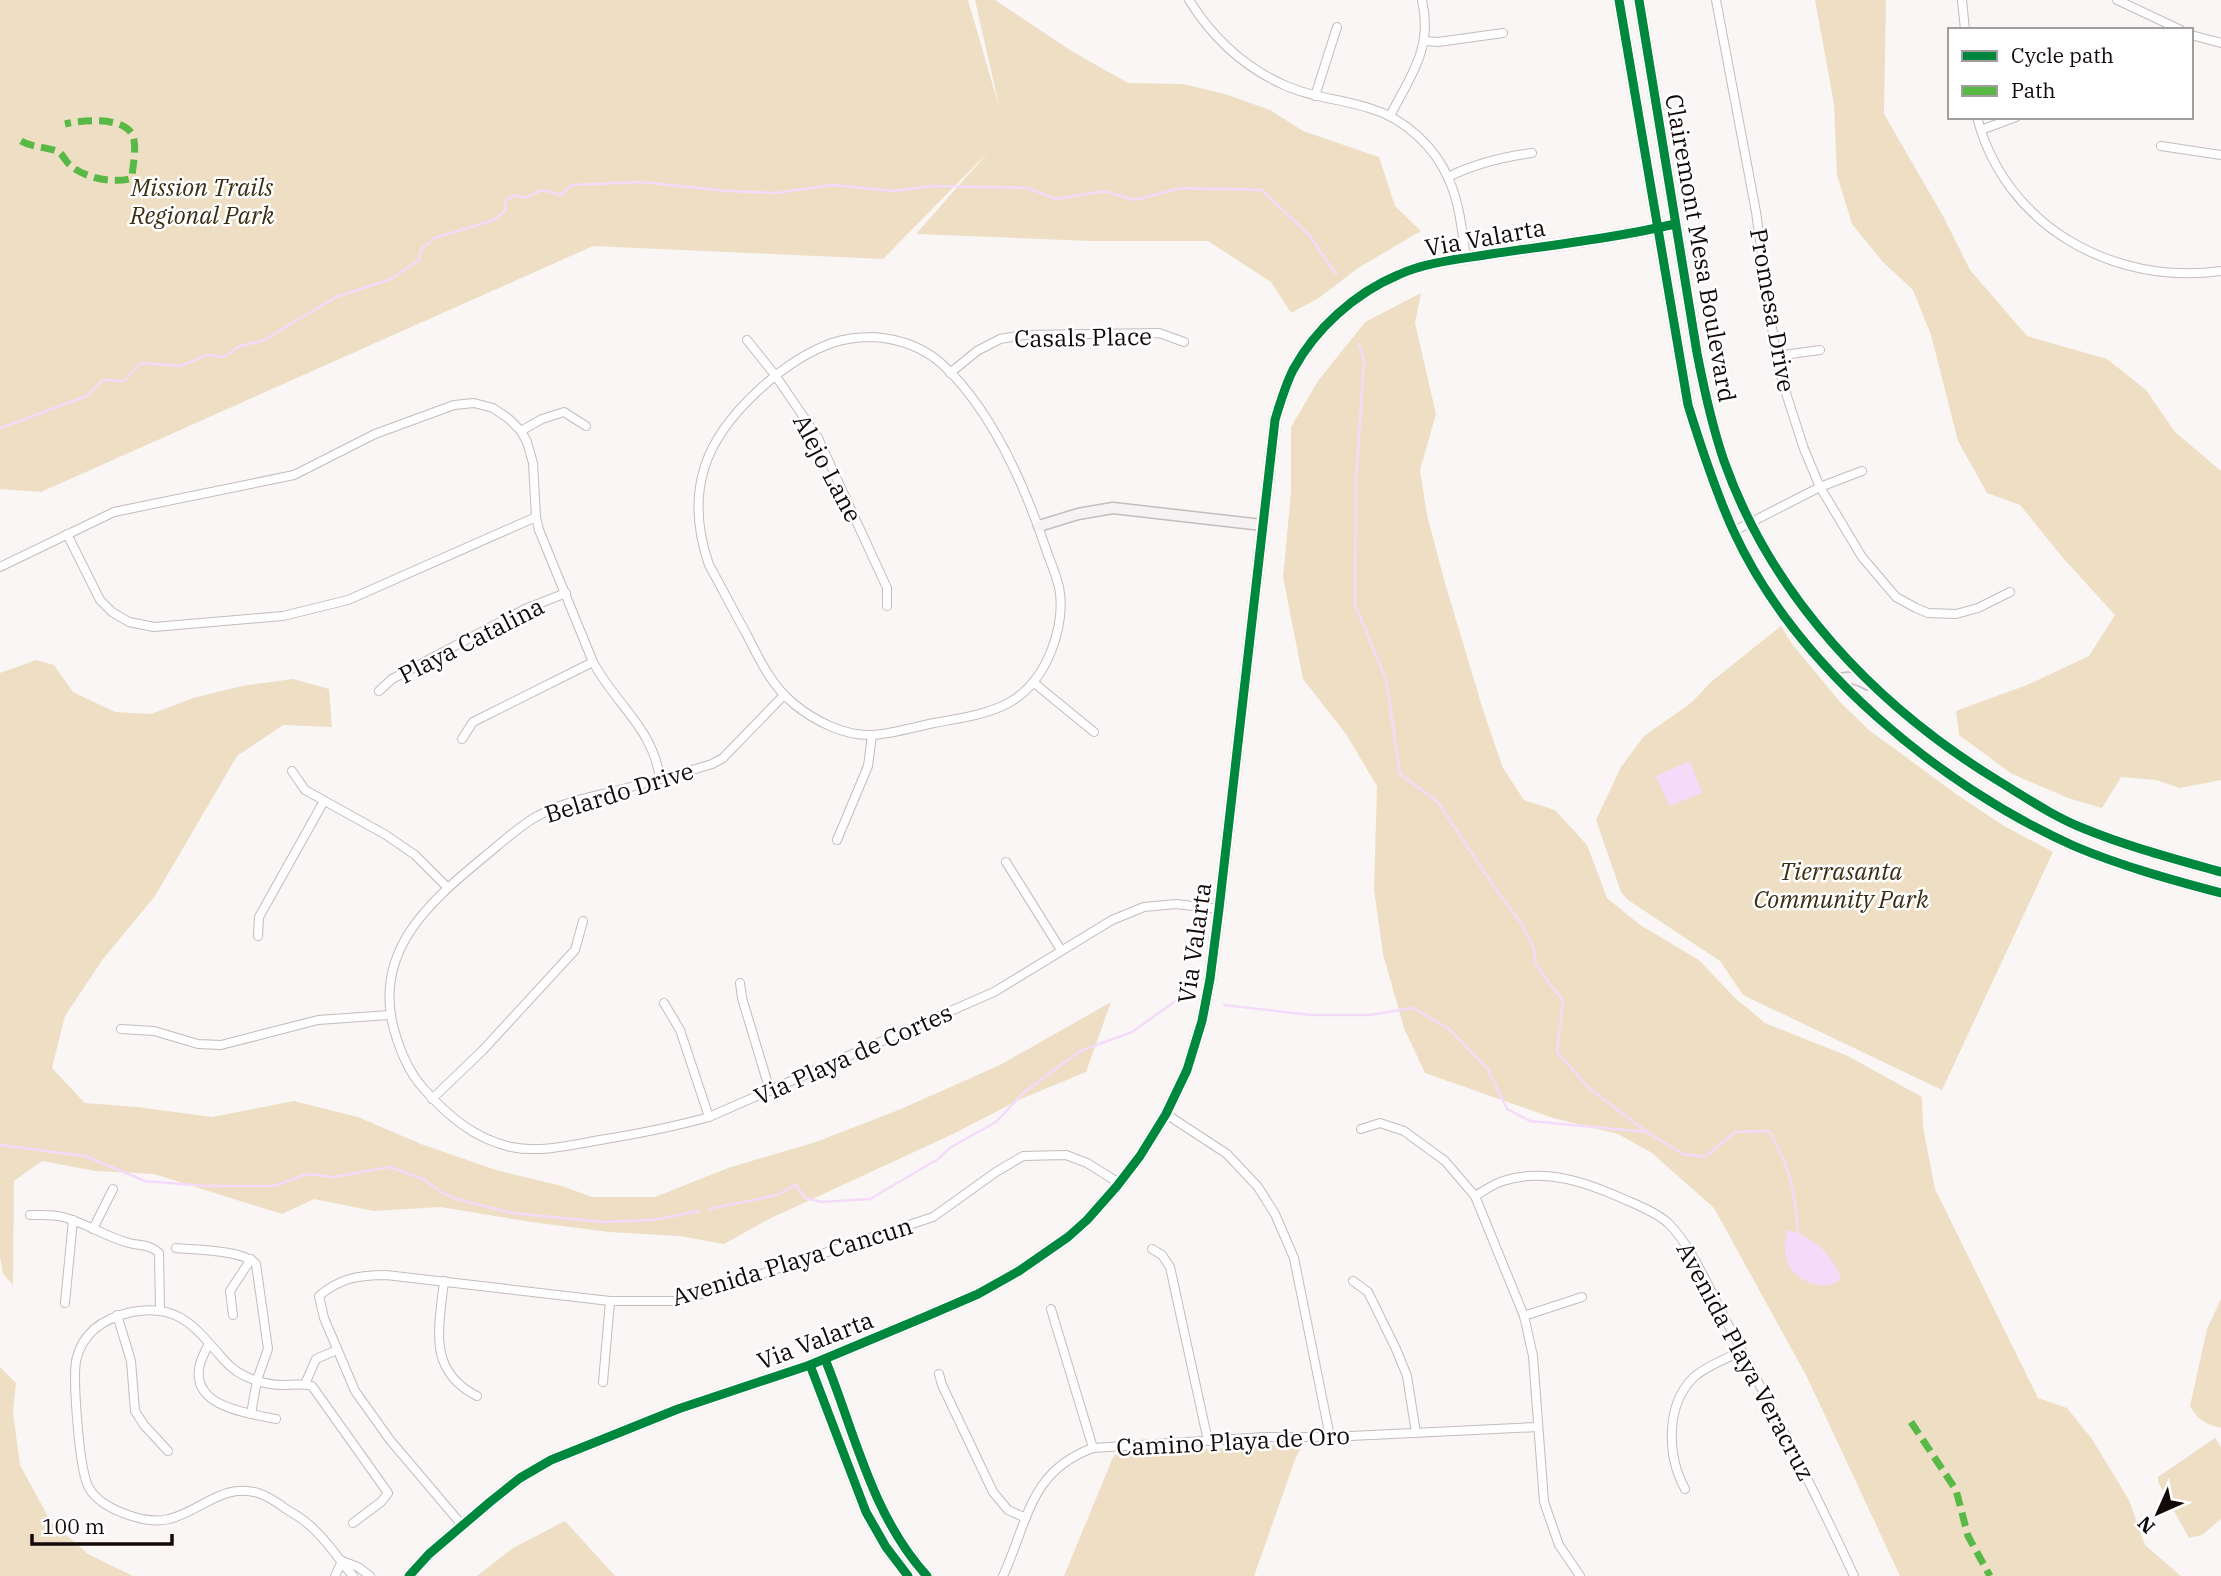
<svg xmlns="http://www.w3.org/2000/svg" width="2221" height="1576" font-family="'IBM Plex Serif',serif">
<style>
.green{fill:#eedfc4}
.water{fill:#f4dbf9}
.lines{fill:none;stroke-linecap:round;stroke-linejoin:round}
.stream{stroke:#f4dbf9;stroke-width:2.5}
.street-casing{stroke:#c5bcbc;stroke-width:10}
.secondary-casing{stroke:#c5bcbc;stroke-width:13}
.street{stroke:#fefefe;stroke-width:8}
.secondary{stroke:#f6f2f3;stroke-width:10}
.quiet{stroke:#58b947;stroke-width:7;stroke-dasharray:14 7;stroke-linecap:butt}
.cycleway-casing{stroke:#fff;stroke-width:13}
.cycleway{stroke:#00873e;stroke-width:9}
.labels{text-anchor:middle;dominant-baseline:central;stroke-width:5;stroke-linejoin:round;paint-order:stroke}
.park-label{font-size:24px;font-style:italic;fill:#3a2e12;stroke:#fff}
.street-label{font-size:24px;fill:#140909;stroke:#fff}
</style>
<rect width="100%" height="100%" fill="#faf6f6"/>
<g class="green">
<path d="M 0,0 L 968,0 L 1000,110 L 975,0 L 995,0 L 1073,52 L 1128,83 L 1183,84 L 1225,94 L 1270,110 L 1303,131 L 1379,157 L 1395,206 L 1421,231 L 1358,268 L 1319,298 L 1291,313 L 1271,282 L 1208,241 L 1090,241 L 916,234 L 990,150 L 883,259 L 593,246 L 41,492 L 0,489 Z"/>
<path d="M 1815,0 L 1886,0 L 1884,114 L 1943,216 L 1970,270 L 2027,336 L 2107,359 L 2146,390 L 2175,432 L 2221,471 L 2221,780 L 2180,788 L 2156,780 L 2121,777 L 2102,808 L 2068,798 L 2012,774 L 1959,735 L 1956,711 L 2027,685 L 2089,656 L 2115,615 L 2063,558 L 2020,505 L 1987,493 L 1958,441 L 1931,335 L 1913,290 L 1883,262 L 1852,224 L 1837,175 L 1834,104 Z"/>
<path d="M 1421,293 L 1415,323 L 1436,414 L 1420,470 L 1427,515 L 1445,583 L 1484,713 L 1503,768 L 1524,800 L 1555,810 L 1587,845 L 1607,898 L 1640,925 L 1699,960 L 1734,997 L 1765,1023 L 1848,1056 L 1922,1097 L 1923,1127 L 1935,1189 L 2038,1398 L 2067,1408 L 2092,1439 L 2129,1500 L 2145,1545 L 2181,1576 L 1900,1576 L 1807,1377 L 1714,1208 L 1652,1153 L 1618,1134 L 1553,1118 L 1425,1073 L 1404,1028 L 1383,954 L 1374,889 L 1377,786 L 1346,734 L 1303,679 L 1283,577 L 1291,493 L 1291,427 L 1318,381 L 1365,322 Z"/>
<path d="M 1781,626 L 1792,644 L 1841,703 L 1869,730 L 1956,794 L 2004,826 L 2053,852 L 1942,1090 L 1743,995 L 1720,961 L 1628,900 L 1621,892 L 1596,820 L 1621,767 L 1644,736 L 1691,703 L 1711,682 Z"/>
<path d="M 36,660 L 54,665 L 73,692 L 115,712 L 151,714 L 193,698 L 242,686 L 293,679 L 329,689 L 332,727 L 283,725 L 237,756 L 155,896 L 103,959 L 65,1016 L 52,1068 L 85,1103 L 137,1107 L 212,1117 L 294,1101 L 358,1117 L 421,1144 L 496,1170 L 562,1186 L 592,1197 L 655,1197 L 728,1168 L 816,1142 L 901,1109 L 1000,1065 L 1111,1002 L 1086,1072 L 1021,1099 L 953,1134 L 769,1219 L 724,1244 L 679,1236 L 609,1232 L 531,1222 L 440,1207 L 374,1211 L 314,1199 L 282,1214 L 154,1174 L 95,1171 L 42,1161 L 14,1181 L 13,1285 L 3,1274 L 0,1256 L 0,673 Z"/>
<path d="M 2221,1299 L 2221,1428 C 2205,1424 2198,1420 2190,1406 L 2207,1329 Z"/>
<path d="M 0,1367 L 16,1383 L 13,1412 L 20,1465 L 51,1522 L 88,1554 L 133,1576 L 0,1576 Z"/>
<path d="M 2215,1438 L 2221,1447 L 2221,1519 L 2202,1535 L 2189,1538 L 2158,1482 L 2158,1477 Z"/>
<path d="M 1304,1443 L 1296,1457 L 1254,1576 L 1064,1576 L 1114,1455 Z"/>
<path d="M 565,1521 L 615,1576 L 477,1576 L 513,1548 Z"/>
</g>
<g class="water">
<path d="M 1690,761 L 1702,793 L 1669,806 L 1656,776 Z"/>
<path d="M 1787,1230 C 1813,1236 1833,1255 1841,1279 C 1826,1293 1796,1282 1788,1264 C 1784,1253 1784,1241 1787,1230 Z"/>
</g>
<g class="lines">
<g class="stream">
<path d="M 1359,344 L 1364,361 L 1356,481 L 1355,605 L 1386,679 L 1400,774 L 1437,801 L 1495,888 L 1521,923 L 1534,949 L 1536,965 L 1563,1001 L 1557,1052 L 1590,1089 L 1647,1132 L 1683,1154 L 1705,1157 L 1735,1132 L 1769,1131 C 1790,1167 1795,1191 1798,1232"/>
<path d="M 0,428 L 87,396 L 102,380 L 124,381 L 141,363 L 181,366 L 207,355 L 224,357 L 238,347 L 264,340 L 336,297 L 391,279 L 419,260 L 421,249 L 435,238 L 494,220 L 505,211 L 506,200 L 516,195 L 525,198 L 542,190 L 561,195 L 572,185 L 641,182 L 728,191 L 776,193 L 832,185 L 894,191 L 934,186 L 1028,188 L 1056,199 L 1104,191 L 1135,200 L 1181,188 L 1262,190 L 1310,236 L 1335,273"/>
<path d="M 1224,1005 L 1310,1015 L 1369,1015 L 1413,1008 L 1449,1029 L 1488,1069 L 1507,1109 L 1530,1121 L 1647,1132"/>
<path d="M 0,1145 L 85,1156 L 145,1181 L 206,1186 L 274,1186 L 307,1174 L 333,1177 L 390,1167 L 423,1179 L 441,1192 L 457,1199 L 511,1213 L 603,1222 L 652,1220 L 699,1211"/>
<path d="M 709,1209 L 777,1195 L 796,1185 L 805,1198 L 822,1202 L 870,1199 L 938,1159 L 951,1147 L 996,1122 L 1023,1093 L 1080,1051 L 1132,1032 L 1177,1000"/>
</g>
<g class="street-casing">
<g id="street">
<path d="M 1189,0 C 1212,37 1244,67 1284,85 C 1312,98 1343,99 1372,109 C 1405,119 1436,148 1449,180 C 1460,204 1462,232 1466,258"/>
<path d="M 1716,0 L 1756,212 L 1776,356 L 1785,390 L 1804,449 L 1820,487 L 1862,557 L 1896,597 L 1916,608 L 1928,613 L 1956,614 L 1978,608 L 2010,592"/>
<path d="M 1962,0 L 1965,30"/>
<path d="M 2117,0 L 2181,30"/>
<path d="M 2191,35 L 2221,43"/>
<path d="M 1425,41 L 1438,42 L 1503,33"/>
<path d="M 1315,96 L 1337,27"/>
<path d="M 1390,116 C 1411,75 1433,48 1422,0"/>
<path d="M 1977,117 C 2005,226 2113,286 2221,271"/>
<path d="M 1981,130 L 2016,117"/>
<path d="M 2161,146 L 2221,155"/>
<path d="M 1448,177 C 1476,163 1502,157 1532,153"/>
<path d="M 874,337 C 899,339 923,347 942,364 C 992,410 1026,489 1047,552 C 1051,563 1056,575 1059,587 C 1063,607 1059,630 1052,649 C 1029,709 989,713 934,723 C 914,727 892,734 872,735 C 844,736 815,721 794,704 C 772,686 760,661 747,635 C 734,612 722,588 709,565 C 698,533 694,499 705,466 C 721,416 784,360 832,343 C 846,338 860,337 874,337 Z"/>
<path d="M 747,340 L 775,375 L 818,438 L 887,588 L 887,606"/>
<path d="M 1776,356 L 1820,350"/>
<path d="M 950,373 L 977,351 L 1000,339 L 1023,335 L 1159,333 L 1184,342"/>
<path d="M 521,431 L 542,419 L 564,412 L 586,426"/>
<path d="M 1734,531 L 1820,487 L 1862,471"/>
<path d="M 67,534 L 100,600 L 112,612 L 129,622 L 154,627 L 283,616 L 348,600 L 536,517"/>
<path d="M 0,567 L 114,512 L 294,475 L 375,434 L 454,405 L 474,403 L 493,408 L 509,419 L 521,431 L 527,442 L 533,463 L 536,517 L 539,530 L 593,662 C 616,705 653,728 660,779"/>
<path d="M 1033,682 L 1094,732"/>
<path d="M 379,691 L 392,679 L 525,609 L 566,593"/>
<path d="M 784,695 L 723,758 L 712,764 C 680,774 647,783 615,791 C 587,798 559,803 534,818 C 516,829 500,844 484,857 C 428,903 371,953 395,1033 C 401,1053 409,1073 424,1089 C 448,1116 475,1139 511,1147 C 540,1153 571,1145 600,1140 C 637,1134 673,1127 709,1117 L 994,992 L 1112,920 L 1144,907 L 1176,904 L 1219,909"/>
<path d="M 462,739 L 473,722 L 593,662"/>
<path d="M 292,771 L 305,790 L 386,835 L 415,855 L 447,887"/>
<path d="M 837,840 L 868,766 L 872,735"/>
<path d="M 1006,862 L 1061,950"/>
<path d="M 258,936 L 259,917 L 324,801"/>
<path d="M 740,983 L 742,998 L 770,1091"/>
<path d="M 664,1003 L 680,1030 L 709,1117"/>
<path d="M 121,1029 L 154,1031 L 198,1044 L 221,1045 L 318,1020 L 389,1015"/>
<path d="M 432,1099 L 483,1050 L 575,950 L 583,921"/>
<path d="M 1166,1114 L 1227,1154 L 1258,1187 L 1275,1214 L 1294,1258 L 1330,1437"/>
<path d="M 1361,1129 L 1380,1123 L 1404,1131 L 1445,1161 L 1475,1196 L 1524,1316 L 1533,1356 L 1544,1502 L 1559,1545 L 1580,1576"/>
<path d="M 1475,1196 C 1484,1191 1493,1184 1503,1181 C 1545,1167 1588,1183 1626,1200 C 1640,1206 1657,1213 1668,1223 C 1691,1245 1710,1290 1725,1319 C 1770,1404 1814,1489 1854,1576"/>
<path d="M 30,1215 C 41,1215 52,1214 63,1217 C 86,1223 106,1237 129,1243 C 140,1246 150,1244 159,1253 L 160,1310"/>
<path d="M 93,1229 L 113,1189"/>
<path d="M 176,1248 C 196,1250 243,1250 256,1264 L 268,1349 L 257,1380 L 251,1414"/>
<path d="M 1152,1249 L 1162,1255 L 1170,1267 L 1208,1441"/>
<path d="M 444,1281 C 439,1328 427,1371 477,1396"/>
<path d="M 1353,1281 L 1368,1292 L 1396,1349 L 1407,1376 L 1416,1433"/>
<path d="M 65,1303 L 73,1220"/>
<path d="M 1051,1309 L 1093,1448"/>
<path d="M 117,1315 L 131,1361 L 135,1411 L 144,1425 L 168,1451"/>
<path d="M 233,1315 L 230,1291 L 251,1259"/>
<path d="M 1524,1316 L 1582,1297"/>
<path d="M 209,1343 C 206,1350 202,1357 200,1364 C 189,1407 248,1413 276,1419"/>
<path d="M 939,1374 L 942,1385 L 993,1492 L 1008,1510 L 1026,1518"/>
<path d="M 603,1382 L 610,1301"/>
<path d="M 305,1384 L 316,1359 L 337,1350"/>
<path d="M 1685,1489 C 1667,1456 1665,1405 1694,1377 C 1708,1365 1726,1359 1742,1351"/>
<path d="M 353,1523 L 381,1502 L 388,1493 L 312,1386 C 302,1383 291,1385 281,1385 C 270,1385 255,1381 245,1376 C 233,1371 225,1361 217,1352 C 191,1322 174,1304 132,1312 C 104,1318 82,1332 76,1361 C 73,1381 79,1471 89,1488 C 101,1509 145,1525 169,1519 C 200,1512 223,1482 258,1493 C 268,1496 278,1503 286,1509 C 294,1514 302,1518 308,1524 C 326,1538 338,1559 353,1576"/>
<path d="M 462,1525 L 390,1440 L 355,1391 L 324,1318 L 319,1296 C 340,1278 359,1275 386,1275 L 610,1301 L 680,1301 L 933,1217 L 996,1172 L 1023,1156 L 1066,1155 L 1087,1163 L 1119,1183"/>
<path d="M 342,1561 L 358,1567 L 370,1576"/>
<path d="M 335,1576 L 342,1561"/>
<path d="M 1003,1576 C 1028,1522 1029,1471 1093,1448 L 1264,1437 L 1330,1437 L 1537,1427"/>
</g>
</g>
<g class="secondary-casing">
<g id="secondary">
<path d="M 1619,0 L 1688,405 C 1701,447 1715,490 1733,530 C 1795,666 1940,786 2074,846 C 2121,866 2172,880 2221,893"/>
<path d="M 1639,0 L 1697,353 C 1704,389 1712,426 1724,461 C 1772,597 1876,706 1997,780 C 2025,797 2054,817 2085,829 C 2129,847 2175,859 2221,872"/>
<path d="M 1039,526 L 1078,514 L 1113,508 L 1262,525"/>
<path d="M 1839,680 C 1848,675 1858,679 1867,684"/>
<path d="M 825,1359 C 855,1433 872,1516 927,1576"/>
<path d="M 810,1365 L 866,1512 L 886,1547 L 908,1576"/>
<path d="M 409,1576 L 429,1554 L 490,1502 L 520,1478 L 551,1460 L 678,1409 L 810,1365 L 927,1316 L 978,1294 L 1019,1271 L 1068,1237 L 1087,1220 L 1117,1186 L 1140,1156 L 1166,1114 L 1187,1070 L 1202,1021 L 1210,979 L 1219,909 L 1275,420 C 1280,403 1285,386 1293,370 C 1315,329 1355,293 1398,275 C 1426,262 1461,259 1491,254 C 1553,245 1615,238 1675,224"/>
</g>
</g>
<use href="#street" class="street"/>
<use href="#secondary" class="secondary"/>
<g class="quiet">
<path d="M 21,141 C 33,148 49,147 59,152 C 63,155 66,162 70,165 C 84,178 112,183 129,179 L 132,176 C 133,164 137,148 133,136 C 125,116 82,120 65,124"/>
<path d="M 1911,1422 L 1956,1490 L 1968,1536 L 1990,1576"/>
</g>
<g class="cycleway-casing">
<g id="cycleway">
<path d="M 1619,0 L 1688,405 C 1701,447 1715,490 1733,530 C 1795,666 1940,786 2074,846 C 2121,866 2172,880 2221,893"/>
<path d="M 1639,0 L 1697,353 C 1704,389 1712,426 1724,461 C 1772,597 1876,706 1997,780 C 2025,797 2054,817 2085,829 C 2129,847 2175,859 2221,872"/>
<path d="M 825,1359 C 855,1433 872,1516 927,1576"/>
<path d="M 810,1365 L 866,1512 L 886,1547 L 908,1576"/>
<path d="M 409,1576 L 429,1554 L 490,1502 L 520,1478 L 551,1460 L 678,1409 L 810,1365 L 927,1316 L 978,1294 L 1019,1271 L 1068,1237 L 1087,1220 L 1117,1186 L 1140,1156 L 1166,1114 L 1187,1070 L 1202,1021 L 1210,979 L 1219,909 L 1275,420 C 1280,403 1285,386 1293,370 C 1315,329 1355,293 1398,275 C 1426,262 1461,259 1491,254 C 1553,245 1615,238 1675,224"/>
</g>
</g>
<use href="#cycleway" class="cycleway"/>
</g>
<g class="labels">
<g class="park-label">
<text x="202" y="187">Mission Trails<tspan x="202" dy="28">Regional Park</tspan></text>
<text x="1841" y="871">Tierrasanta<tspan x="1841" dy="28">Community Park</tspan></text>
</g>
<g class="street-label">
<text transform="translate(1485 237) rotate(-10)">Via Valarta</text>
<text transform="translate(1701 248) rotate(80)">Clairemont Mesa Boulevard</text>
<text transform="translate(1773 310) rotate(80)">Promesa Drive</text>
<text transform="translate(1083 337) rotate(-1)">Casals Place</text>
<text transform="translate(828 468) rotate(62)">Alejo Lane</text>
<text transform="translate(471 640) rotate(-27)">Playa Catalina</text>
<text transform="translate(619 792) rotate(-17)">Belardo Drive</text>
<text transform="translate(1194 943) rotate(-82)">Via Valarta</text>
<text transform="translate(853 1054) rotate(-24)">Via Playa de Cortes</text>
<text transform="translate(792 1261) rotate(-17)">Avenida Playa Cancun</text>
<text transform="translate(815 1340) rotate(-21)">Via Valarta</text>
<text transform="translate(1746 1361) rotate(62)">Avenida Playa Veracruz</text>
<text transform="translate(1233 1441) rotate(-3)">Camino Playa de Oro</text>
</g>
</g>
<rect x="1948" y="28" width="245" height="91" fill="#ffffff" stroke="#a19d9d" stroke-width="2"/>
<rect x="1962" y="51" width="35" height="10" fill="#00873e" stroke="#a19d9d" stroke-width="2"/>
<text x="2011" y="63" font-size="21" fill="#140909">Cycle path</text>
<rect x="1962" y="86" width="35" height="10" fill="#58b947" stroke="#a19d9d" stroke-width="2"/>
<text x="2011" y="98" font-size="21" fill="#140909">Path</text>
<g transform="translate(2158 1513) rotate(225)" stroke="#ffffff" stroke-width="5" paint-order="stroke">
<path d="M0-5L12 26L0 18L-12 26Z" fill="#140909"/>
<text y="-10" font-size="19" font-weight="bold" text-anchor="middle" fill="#140909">N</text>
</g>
<path d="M32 1534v10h140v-10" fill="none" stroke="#140909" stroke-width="3.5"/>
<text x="42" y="1534" font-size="21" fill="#140909" stroke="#ffffff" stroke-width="5" paint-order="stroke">100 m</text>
</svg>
